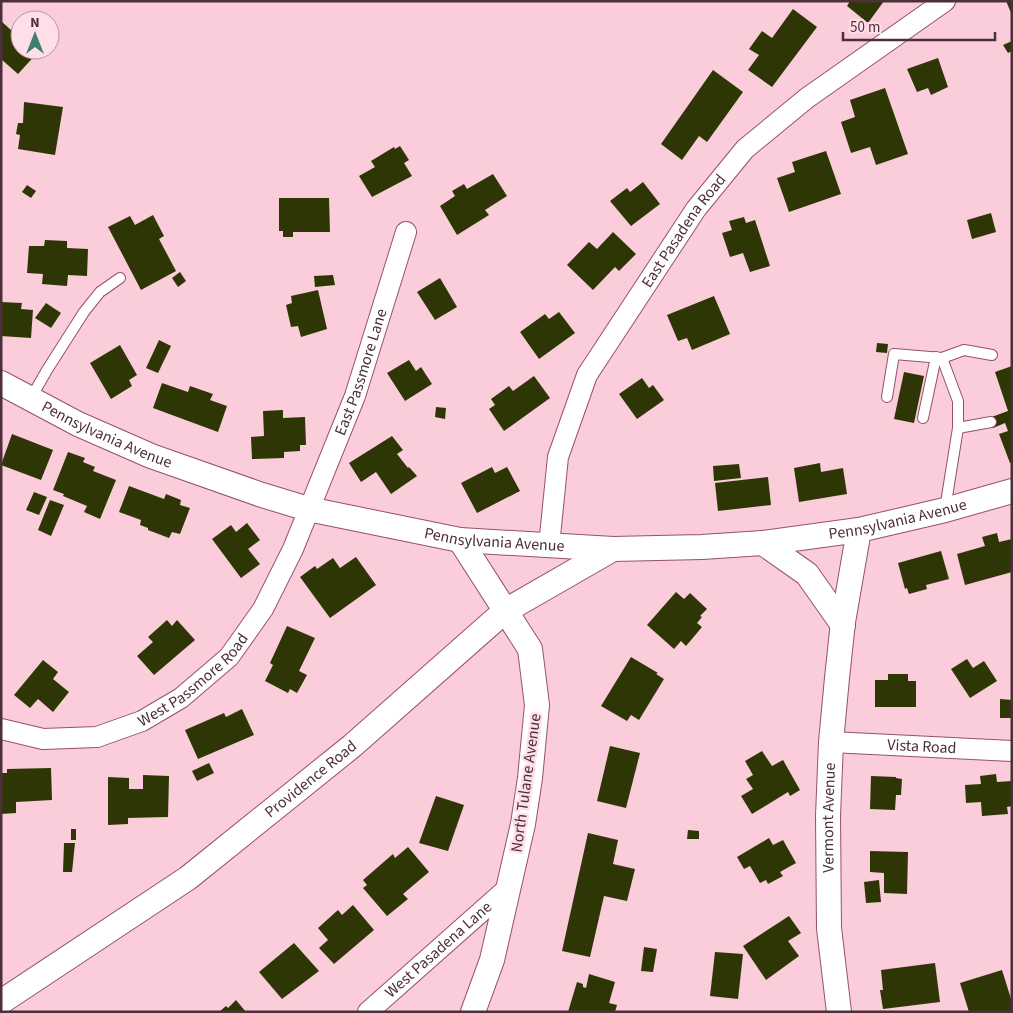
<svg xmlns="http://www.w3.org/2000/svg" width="1013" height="1013" font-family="'Source Sans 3',sans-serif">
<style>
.building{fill:#2f3605}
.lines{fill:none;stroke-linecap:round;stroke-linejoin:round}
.service-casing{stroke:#955269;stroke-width:12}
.minor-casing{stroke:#955269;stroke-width:22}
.tertiary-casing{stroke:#955269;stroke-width:26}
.service{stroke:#fff;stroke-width:10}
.minor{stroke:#fff;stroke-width:20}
.tertiary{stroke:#fff;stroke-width:24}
.labels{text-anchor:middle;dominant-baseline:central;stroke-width:5;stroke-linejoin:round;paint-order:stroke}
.street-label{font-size:16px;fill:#4d2f39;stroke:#fedee7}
</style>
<rect width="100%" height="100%" fill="#fbccda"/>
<g class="building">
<path d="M 850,1 L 884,1 L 868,23 L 847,6 Z"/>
<path d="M 1006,1 L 1012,1 L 1012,15 Z"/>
<path d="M 793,9 L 817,27 L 772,87 L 748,70 L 759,55 L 749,49 L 762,31 L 772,38 Z"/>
<path d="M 1,21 L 11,30 L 18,22 L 20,24 L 20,50 L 38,50 L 39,51 L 18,74 L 1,59 Z"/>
<path d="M 1012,41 L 1012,51 L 1008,53 L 1003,45 Z"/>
<path d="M 938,58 L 948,87 L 931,95 L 928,88 L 917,92 L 907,69 Z"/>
<path d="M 713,70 L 743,92 L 707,142 L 699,136 L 682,160 L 661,144 Z"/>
<path d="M 885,88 L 908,154 L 876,165 L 870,147 L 851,153 L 841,122 L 855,117 L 850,100 Z"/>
<path d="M 24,102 L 63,107 L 55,155 L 18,149 L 20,135 L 16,134 L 18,123 L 23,123 Z"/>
<path d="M 400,146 L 409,160 L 404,163 L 412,176 L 372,197 L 359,176 L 375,167 L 371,161 L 394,147 L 395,149 Z"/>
<path d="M 826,151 L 841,194 L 789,212 L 777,178 L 795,172 L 792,162 Z"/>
<path d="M 493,174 L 507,196 L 485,210 L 489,215 L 457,235 L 440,206 L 455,196 L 452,191 L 464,184 L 467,189 Z"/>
<path d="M 643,182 L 660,204 L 631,226 L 610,201 L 627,188 L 630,192 Z"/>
<path d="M 27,185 L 36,191 L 31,198 L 22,192 Z"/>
<path d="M 279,198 L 329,198 L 330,232 L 293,232 L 293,237 L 283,237 L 283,231 L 279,231 Z"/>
<path d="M 991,213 L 996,232 L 972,239 L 967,220 Z"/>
<path d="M 153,215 L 164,236 L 159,239 L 176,271 L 141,290 L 108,227 L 130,216 L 135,225 Z"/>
<path d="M 744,217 L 746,223 L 755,220 L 770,266 L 750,272 L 743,253 L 730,257 L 722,233 L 732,230 L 729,221 Z"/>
<path d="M 613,232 L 636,254 L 619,271 L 615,267 L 593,290 L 567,265 L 589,242 L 597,249 Z"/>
<path d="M 45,240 L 67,241 L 67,248 L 88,249 L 87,276 L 68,275 L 67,286 L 42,284 L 43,274 L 27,273 L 29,246 L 44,246 Z"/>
<path d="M 180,272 L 186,281 L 178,287 L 172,278 Z"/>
<path d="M 333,275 L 335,285 L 315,287 L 314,276 Z"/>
<path d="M 440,278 L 457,307 L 435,320 L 417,292 Z"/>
<path d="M 318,290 L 327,329 L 301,337 L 298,326 L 291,327 L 286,305 L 292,303 L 291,296 Z"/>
<path d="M 714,296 L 730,334 L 692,350 L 687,338 L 678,341 L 667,315 Z"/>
<path d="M 1,302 L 22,303 L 21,309 L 33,310 L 31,338 L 1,336 Z"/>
<path d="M 46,303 L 61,313 L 51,328 L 35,318 Z"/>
<path d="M 559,312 L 575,333 L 539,359 L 520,332 L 545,314 L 549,319 Z"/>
<path d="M 159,340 L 171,346 L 158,373 L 146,368 Z"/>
<path d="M 877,343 L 888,344 L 887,353 L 876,352 Z"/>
<path d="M 120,345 L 137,375 L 129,380 L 132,386 L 111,399 L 90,363 Z"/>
<path d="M 409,360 L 416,371 L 421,367 L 432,384 L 405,401 L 387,373 Z"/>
<path d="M 1012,366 L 1012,463 L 1010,463 L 999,434 L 1008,431 L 1005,423 L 993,428 L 989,418 L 1008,411 L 995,372 Z"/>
<path d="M 904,372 L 924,376 L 914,423 L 894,419 Z"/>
<path d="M 534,376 L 550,398 L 504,431 L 489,409 L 495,405 L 491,399 L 509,386 L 513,391 Z"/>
<path d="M 642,378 L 649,388 L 653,385 L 664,400 L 637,419 L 619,394 Z"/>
<path d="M 162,383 L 188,392 L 190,386 L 213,394 L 210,400 L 227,406 L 218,432 L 153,408 Z"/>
<path d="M 436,407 L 446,408 L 445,419 L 435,417 Z"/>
<path d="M 283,410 L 283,418 L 305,417 L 306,445 L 300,445 L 300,451 L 284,452 L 284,458 L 252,459 L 251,437 L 264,436 L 263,411 Z"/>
<path d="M 12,434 L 53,450 L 41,480 L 1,465 Z"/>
<path d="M 392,436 L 403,450 L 397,454 L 408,468 L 409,467 L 417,476 L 391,494 L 376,472 L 361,482 L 349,463 Z"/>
<path d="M 68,452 L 85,458 L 83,462 L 95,467 L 93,471 L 116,480 L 100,519 L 84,512 L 87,506 L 63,496 L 64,494 L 53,490 Z"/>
<path d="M 820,463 L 821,472 L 843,468 L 847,494 L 799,502 L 794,468 Z"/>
<path d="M 739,464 L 741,478 L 714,481 L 713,466 Z"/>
<path d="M 492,467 L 495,473 L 507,467 L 520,491 L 477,513 L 461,483 Z"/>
<path d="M 768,477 L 771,505 L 718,511 L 715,483 Z"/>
<path d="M 129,486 L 164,499 L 166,494 L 181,500 L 180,505 L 190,508 L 180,534 L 172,532 L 169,538 L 148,530 L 148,528 L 140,525 L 141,520 L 119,512 Z"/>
<path d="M 34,492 L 47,497 L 39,515 L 26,510 Z"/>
<path d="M 50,500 L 64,505 L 51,536 L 38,530 Z"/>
<path d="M 247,523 L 260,540 L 248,549 L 260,564 L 241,578 L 212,539 L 231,525 L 236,532 Z"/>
<path d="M 997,533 L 999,542 L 1012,539 L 1012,572 L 965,585 L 957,554 L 985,546 L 982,537 Z"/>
<path d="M 941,551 L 949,579 L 926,585 L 927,589 L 909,594 L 907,588 L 905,589 L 898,563 Z"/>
<path d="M 356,557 L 376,585 L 330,618 L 300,577 L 315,566 L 317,569 L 333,558 L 340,568 Z"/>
<path d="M 676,592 L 684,599 L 690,593 L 707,609 L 700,616 L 702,617 L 697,623 L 702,627 L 686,646 L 681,641 L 674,649 L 647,625 Z"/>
<path d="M 167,620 L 172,626 L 177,620 L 195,640 L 154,675 L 137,656 L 153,642 L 148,637 Z"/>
<path d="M 287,626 L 315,638 L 299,671 L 307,675 L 297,693 L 290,689 L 288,693 L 265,681 L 273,665 L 270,663 Z"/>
<path d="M 631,657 L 658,673 L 656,674 L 664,679 L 639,720 L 631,715 L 627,721 L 601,706 Z"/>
<path d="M 967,659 L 973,668 L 984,661 L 997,681 L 970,698 L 951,669 Z"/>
<path d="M 43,660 L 58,672 L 53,679 L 69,692 L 53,712 L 38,699 L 30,708 L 14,695 Z"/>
<path d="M 888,674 L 908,674 L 908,681 L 916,681 L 916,707 L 875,707 L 875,680 L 888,680 Z"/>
<path d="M 1000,699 L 1012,700 L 1012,718 L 1000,718 Z"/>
<path d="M 242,709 L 254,735 L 198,759 L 185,730 L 224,713 L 226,717 Z"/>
<path d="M 610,746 L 640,753 L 626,808 L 597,801 Z"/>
<path d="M 762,751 L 772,766 L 783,760 L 800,790 L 790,796 L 788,792 L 752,814 L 741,796 L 753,789 L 746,779 L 753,775 L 745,761 Z"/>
<path d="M 209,763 L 214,773 L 197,781 L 192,771 Z"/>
<path d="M 51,768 L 52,800 L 16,802 L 16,813 L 1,814 L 1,773 L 7,773 L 7,769 Z"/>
<path d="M 996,774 L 997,782 L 1012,781 L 1012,806 L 1007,807 L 1008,814 L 982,816 L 981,802 L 966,803 L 965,785 L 981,784 L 980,776 Z"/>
<path d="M 143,775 L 169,776 L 168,817 L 128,818 L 128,824 L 108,825 L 108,777 L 129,778 L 129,789 L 143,789 Z"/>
<path d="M 871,776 L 896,777 L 896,778 L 902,779 L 901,795 L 896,795 L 895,810 L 870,809 Z"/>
<path d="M 436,796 L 464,805 L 448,851 L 419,843 Z"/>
<rect x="71" y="829" width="5" height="11"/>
<path d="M 688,830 L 699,831 L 699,839 L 687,839 Z"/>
<path d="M 588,833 L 618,840 L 613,864 L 635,869 L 627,901 L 604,896 L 590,957 L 562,951 Z"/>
<path d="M 769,838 L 773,845 L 783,840 L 796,863 L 780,872 L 783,876 L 768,884 L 766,880 L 760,883 L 750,866 L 744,869 L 737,857 Z"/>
<path d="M 64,843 L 75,843 L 72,872 L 63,872 Z"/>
<path d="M 408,847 L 429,872 L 403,894 L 408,899 L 387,916 L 363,888 L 367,885 L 363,880 L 393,854 L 395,858 Z"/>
<path d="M 870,851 L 908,852 L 907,894 L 884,893 L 884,873 L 870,872 Z"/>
<path d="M 879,880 L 881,902 L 866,903 L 864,882 Z"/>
<path d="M 353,905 L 374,930 L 334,964 L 319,948 L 328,940 L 318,928 L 338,910 L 342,915 Z"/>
<path d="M 789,916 L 801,933 L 788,941 L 799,956 L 766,980 L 743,946 Z"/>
<path d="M 294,943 L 319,971 L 282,999 L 259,972 Z"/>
<path d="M 644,947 L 657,949 L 653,972 L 641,971 Z"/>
<path d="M 715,952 L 743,954 L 738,999 L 710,996 Z"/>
<path d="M 935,963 L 940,1002 L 883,1009 L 880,990 L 883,990 L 881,970 Z"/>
<path d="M 1002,970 L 1012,1002 L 1012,1010 L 1007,1012 L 969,1012 L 960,983 Z"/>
<path d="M 589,974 L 615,982 L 609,1003 L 617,1005 L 615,1012 L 568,1012 L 577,982 L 583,984 L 583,987 L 586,988 Z"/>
<path d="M 236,1000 L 246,1012 L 219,1012 L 226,1006 L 228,1008 Z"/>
</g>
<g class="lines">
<g class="service-casing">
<g id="service">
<path d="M 887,397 L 894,354 L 942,358"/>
<path d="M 31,398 L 47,370 L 84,312 L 100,292 L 120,278"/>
<path d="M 923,418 L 936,357"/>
<path d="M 958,428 L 991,422"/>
<path d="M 945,509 L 958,428 L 958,401 L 942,358 L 964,350 L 992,355"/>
</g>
</g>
<g class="minor-casing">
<g id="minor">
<path id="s1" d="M 549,546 L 558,457 L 587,375 L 696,209 L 745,149 L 807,98 L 945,1"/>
<path id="s2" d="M 1,729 L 43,739 L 97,737 L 142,721 L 181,698 L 229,657 L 263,609 L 293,549 L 355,396 L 406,232"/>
<path id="s3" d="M 831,742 L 1012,751"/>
<path id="s4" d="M 368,1012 L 508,888"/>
</g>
</g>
<g class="tertiary-casing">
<g id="tertiary">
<path id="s5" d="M 1,383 L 78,424 L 151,456 L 262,495 L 308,509 L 460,540 L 613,549 L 702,547 L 763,543 L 859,530 L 945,510 L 1012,491"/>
<path d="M 460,540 L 530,649 L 537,705 L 530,778 L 523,824 L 492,960 L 473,1012"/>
<path d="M 763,543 L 807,574 L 843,625"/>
<path id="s6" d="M 1,1002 L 188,878 L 352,746 L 505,611 L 613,549"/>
<path id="s7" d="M 839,1012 L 829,928 L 828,816 L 831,742 L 837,678 L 843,622 L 859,530"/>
</g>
</g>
<use href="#service" class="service"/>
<use href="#minor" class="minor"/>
<use href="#tertiary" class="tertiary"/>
</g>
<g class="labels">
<g class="street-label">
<text stroke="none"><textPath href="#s1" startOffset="350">East Pasadena Road</textPath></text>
<text stroke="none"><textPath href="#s2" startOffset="569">East Passmore Lane</textPath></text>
<text stroke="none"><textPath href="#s5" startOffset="118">Pennsylvania Avenue</textPath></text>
<text stroke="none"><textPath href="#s5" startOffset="928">Pennsylvania Avenue</textPath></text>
<text stroke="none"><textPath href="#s5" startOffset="522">Pennsylvania Avenue</textPath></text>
<text stroke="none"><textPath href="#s2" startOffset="211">West Passmore Road</textPath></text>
<text stroke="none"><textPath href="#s3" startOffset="91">Vista Road</textPath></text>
<text stroke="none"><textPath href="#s6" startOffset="382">Providence Road</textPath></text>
<text transform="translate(526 783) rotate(-82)">North Tulane Avenue</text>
<text stroke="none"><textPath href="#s7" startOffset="195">Vermont Avenue</textPath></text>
<text stroke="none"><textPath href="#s4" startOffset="94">West Pasadena Lane</textPath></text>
</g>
</g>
<rect width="1013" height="1013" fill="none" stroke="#4d2f39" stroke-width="5"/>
<g transform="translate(35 35)"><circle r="24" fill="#fedee7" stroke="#b798a1"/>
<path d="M0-4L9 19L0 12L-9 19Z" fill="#3d8072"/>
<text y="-8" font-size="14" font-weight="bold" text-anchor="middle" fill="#4d2f39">N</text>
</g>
<path d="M843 32v8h152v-8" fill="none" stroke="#4d2f39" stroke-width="2.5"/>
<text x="850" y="32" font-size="15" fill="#4d2f39" stroke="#fedee7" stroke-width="4" paint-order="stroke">50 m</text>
</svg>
